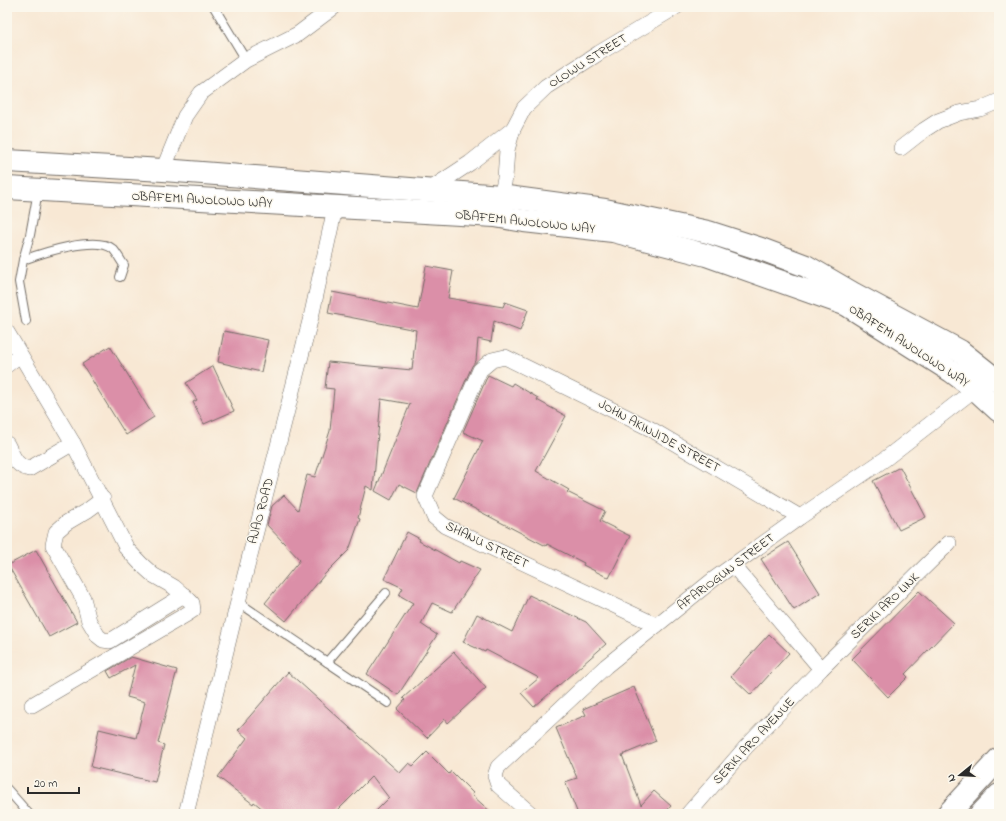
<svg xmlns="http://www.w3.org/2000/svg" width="1006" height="821" font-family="'Indie Flower',sans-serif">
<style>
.building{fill:#db8fa8}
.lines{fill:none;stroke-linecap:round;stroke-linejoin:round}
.lane-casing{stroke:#736d66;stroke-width:10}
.street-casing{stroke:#736d66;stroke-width:16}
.secondary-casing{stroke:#736d66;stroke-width:24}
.primary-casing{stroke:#736d66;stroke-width:24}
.lane{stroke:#fff;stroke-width:8}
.street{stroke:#fff;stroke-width:15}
.secondary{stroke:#fff;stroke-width:22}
.primary{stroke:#fff;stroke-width:22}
.labels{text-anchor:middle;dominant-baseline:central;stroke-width:3;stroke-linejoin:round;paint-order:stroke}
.street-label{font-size:13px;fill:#2b2b2b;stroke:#fbf7ec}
</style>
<rect width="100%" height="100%" fill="#fbf7ec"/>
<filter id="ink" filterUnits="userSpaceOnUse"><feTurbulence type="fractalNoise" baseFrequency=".025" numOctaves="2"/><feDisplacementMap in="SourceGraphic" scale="8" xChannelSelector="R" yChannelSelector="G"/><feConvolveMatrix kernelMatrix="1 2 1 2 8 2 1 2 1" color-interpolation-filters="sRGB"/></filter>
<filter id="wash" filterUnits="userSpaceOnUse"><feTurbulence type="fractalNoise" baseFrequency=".012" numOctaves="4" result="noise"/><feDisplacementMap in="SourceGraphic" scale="16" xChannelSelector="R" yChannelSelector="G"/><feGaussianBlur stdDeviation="0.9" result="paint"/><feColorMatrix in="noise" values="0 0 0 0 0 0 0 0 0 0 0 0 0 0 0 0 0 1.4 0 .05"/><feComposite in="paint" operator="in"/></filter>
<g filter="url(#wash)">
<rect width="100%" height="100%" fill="#f8e8d4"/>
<g id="blocks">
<g class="building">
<path d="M 426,266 L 453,271 L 448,298 L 503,307 L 505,302 L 528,310 L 520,331 L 494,321 L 491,342 L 478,339 L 476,361 L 472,366 L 417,493 L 399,484 L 391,500 L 375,491 L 410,404 L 381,399 L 373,490 L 366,486 L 358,518 L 360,519 L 349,550 L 325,574 L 286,621 L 265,603 L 300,560 L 267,525 L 272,506 L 284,495 L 298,510 L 307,475 L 315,477 L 330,431 L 334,389 L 325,388 L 328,362 L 412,370 L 416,330 L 328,313 L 332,292 L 418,309 Z"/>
<path d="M 224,331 L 268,340 L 261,372 L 218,362 Z"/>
<path d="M 110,346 L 154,417 L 126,435 L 82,364 Z"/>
<path d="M 213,366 L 234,411 L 204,424 L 193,402 L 197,400 L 186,383 Z"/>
<path d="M 488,375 L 511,386 L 513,383 L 538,398 L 537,400 L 566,416 L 536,471 L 569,490 L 567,492 L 605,511 L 600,521 L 630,536 L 609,578 L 583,565 L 584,563 L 547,544 L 546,546 L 454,498 L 483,441 L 463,432 Z"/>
<path d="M 900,467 L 926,517 L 899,530 L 873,481 Z"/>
<path d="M 407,532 L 420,539 L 419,541 L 459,563 L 460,561 L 480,570 L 452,612 L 432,603 L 421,624 L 437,635 L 398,695 L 367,674 L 413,603 L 399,595 L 403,588 L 384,579 Z"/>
<path d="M 788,542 L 820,593 L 794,610 L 761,559 Z"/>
<path d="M 36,550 L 77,622 L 49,637 L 8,565 Z"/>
<path d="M 919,591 L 954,623 L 905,674 L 908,677 L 888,697 L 852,659 Z"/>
<path d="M 529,595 L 586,622 L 606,644 L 534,707 L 521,693 L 539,678 L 486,650 L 485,652 L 463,642 L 477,614 L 512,632 Z"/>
<path d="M 769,634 L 789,653 L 751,695 L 731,676 Z"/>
<path d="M 454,652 L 486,688 L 448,723 L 445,719 L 427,738 L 397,709 L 405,700 L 403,698 Z"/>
<path d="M 131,657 L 177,670 L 158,743 L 164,745 L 155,782 L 91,767 L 99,729 L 136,738 L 145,702 L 127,697 L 135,665 L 111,678 L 107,671 Z"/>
<path d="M 288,672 L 400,773 L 409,763 L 413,766 L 427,752 L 449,774 L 451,771 L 473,793 L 472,795 L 493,814 L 373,814 L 389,798 L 372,776 L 334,814 L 269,814 L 254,802 L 253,804 L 218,777 L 247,738 L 238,730 Z"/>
<path d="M 634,687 L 656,741 L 622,755 L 641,805 L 654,791 L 671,806 L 664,814 L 578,814 L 565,782 L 577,778 L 556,728 L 586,715 L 583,709 Z"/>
</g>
</g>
</g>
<g filter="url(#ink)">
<use href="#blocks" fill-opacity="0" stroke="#736d66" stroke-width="1"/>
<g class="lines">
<g class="lane-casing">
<g id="lane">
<path d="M 214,7 L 246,60"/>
<path d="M 23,260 C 42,253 96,235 113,249 C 117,253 120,260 124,265 L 120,277"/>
<path d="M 26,321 L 19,282 L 23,260 L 30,235 L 38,191"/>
<path d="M 238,602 L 388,703"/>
<path d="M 327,662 L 386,593"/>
<path d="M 7,789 L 29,814"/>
</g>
</g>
<g class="street-casing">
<g id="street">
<path d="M 901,148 L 924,130 L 938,121 L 959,113 L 980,109 L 999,101"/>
<path d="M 163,170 L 185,116 L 201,93 L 246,60 L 298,34 L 334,7"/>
<path d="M 429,190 L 470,163 L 513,129"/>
<path d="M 501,196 L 505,178 L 507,150 L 513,129 L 524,108 L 546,87 L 599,53 L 676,7"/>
<path d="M 7,332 L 73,443 L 127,549 L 141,564 L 153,575 L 174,587 L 189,600 L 192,603 L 193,610 L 187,614 L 32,705"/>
<path d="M 7,365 L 20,355"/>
<path d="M 7,444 C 13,455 15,466 29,469 L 73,443"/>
<path d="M 103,499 L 88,510 L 66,523 L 56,532 L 53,545 L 83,598 L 89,621 L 98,636 L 103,640 L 110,641 L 184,595"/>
<path d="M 733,565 L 821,669"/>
<path d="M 656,625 L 445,526 L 434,517 L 425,496 L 480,370 L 492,360 L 505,357 L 649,428 L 800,517"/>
<path d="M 186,814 L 238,602 L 312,313 L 335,208"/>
<path d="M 531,814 L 498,785 L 495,776 L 498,767 L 606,666 L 714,579 L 800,517 L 885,459 L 975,389"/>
<path d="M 688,814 L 746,747 L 821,669 L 949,543"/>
</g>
</g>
<g class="secondary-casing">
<g id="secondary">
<path d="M 948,814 L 999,759"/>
<path d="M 981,814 L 999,795"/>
</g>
</g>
<g class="primary-casing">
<g id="primary">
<path d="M 7,161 L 163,170 L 501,196 L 605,210 L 708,232 L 761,249 L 806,266 L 854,294 L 960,351 L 999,382"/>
<path d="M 7,188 L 495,216 L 524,221 L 613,231 L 706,255 L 847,305 L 951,371 L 975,389 L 999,411"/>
</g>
</g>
<use href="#lane" class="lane"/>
<use href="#street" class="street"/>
<use href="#secondary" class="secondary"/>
<use href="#primary" class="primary"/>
</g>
</g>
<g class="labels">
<g class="street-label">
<text transform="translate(588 61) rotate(-32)">OLOWU STREET</text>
<text transform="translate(202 200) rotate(3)">OBAFEMI AWOLOWO WAY</text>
<text transform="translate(525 222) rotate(6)">OBAFEMI AWOLOWO WAY</text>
<text transform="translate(909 346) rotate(33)">OBAFEMI AWOLOWO WAY</text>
<text transform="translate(659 436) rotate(29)">JOHN AKINJIDE STREET</text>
<text transform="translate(261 511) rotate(-75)">AJAO ROAD</text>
<text transform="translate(487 545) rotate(26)">SHANU STREET</text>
<text transform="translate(726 572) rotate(-37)">AFARIOGUN STREET</text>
<text transform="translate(885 606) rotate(-44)">SERIKI ARO LINK</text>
<text transform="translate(754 741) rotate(-47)">SERIKI ARO AVENUE</text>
</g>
</g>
<rect width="1006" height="821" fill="none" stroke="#fbf7ec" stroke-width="24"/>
<g transform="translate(960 775) rotate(252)" stroke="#fbf7ec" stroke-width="3" paint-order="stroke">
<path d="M0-3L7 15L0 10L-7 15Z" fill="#2b2b2b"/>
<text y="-6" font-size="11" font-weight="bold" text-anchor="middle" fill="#2b2b2b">N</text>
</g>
<path d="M28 787v6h51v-6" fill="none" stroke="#2b2b2b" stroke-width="2"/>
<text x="34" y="787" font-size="12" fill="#2b2b2b" stroke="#fbf7ec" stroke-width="3" paint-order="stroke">20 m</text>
</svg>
